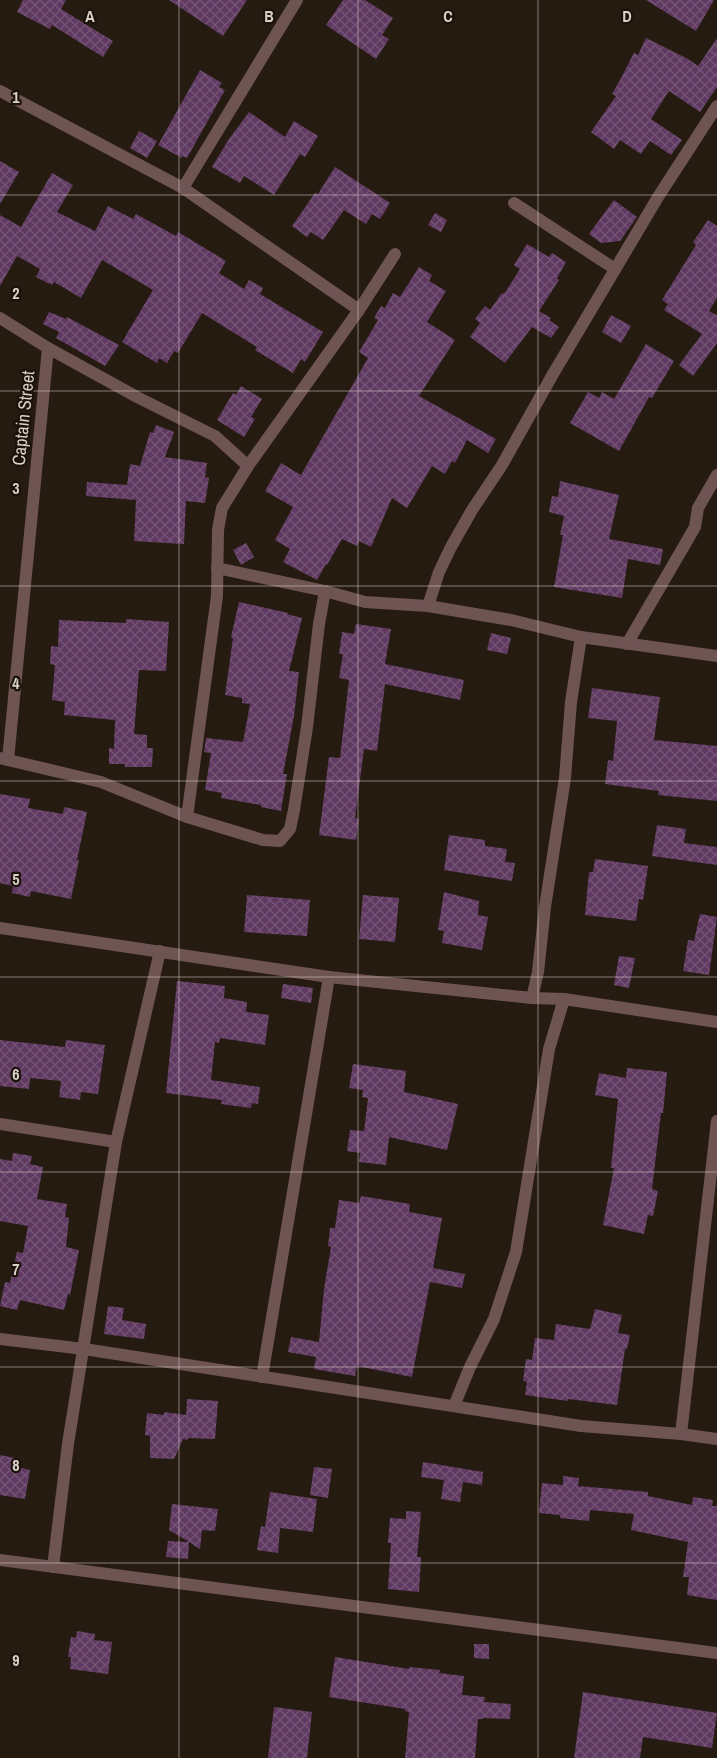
<svg xmlns="http://www.w3.org/2000/svg" width="717" height="1758" font-family="'Archivo Narrow',sans-serif">
<style>
.building{fill:url(#building-cross-hatch)}
.lines{fill:none;stroke-linecap:round;stroke-linejoin:round}
.minor{stroke:#6f5454;stroke-width:12}
.grid{fill:none;stroke:#d7d0c9;stroke-width:1;stroke-opacity:0.55}
.labels{text-anchor:middle;dominant-baseline:central;stroke-width:4.5;stroke-linejoin:round;paint-order:stroke}
.street-label{font-size:18px;fill:#d7d0c9;stroke:#1c1209}
.grid-label{font-size:16px;text-anchor:middle;font-weight:bold;fill:#d7d0c9;stroke:#1c1209;stroke-width:4.5;stroke-linejoin:round;paint-order:stroke}
</style>
<defs>
<pattern id="building-cross-hatch" width="8" height="8" patternUnits="userSpaceOnUse" patternTransform="scale(1.25)"><rect width="8" height="8" fill="#5f3961"/><path d="M0 0l8 8M0 8l8-8" fill="none" stroke="#755576"/></pattern>
</defs>
<rect width="100%" height="100%" fill="#261b11"/>
<g class="building">
<path d="M 23,0 L 66,0 L 61,9 L 113,41 L 103,57 L 52,25 L 50,29 L 17,12 Z"/>
<path d="M 169,0 L 247,0 L 223,36 Z"/>
<path d="M 343,0 L 365,0 L 393,18 L 382,35 L 389,39 L 376,59 L 326,25 Z"/>
<path d="M 646,0 L 714,0 L 696,31 Z"/>
<path d="M 646,38 L 688,59 L 698,66 L 717,38 L 717,87 L 700,112 L 669,91 L 651,119 L 682,140 L 671,155 L 650,141 L 641,154 L 620,140 L 614,149 L 591,132 L 616,96 L 612,94 L 620,80 L 634,53 L 638,55 Z"/>
<path d="M 200,70 L 222,83 L 219,87 L 225,90 L 187,158 L 182,156 L 182,158 L 158,145 Z"/>
<path d="M 249,112 L 285,137 L 294,121 L 318,136 L 305,157 L 300,154 L 274,195 L 244,176 L 240,183 L 212,167 L 229,139 Z"/>
<path d="M 139,131 L 157,141 L 147,158 L 130,148 Z"/>
<path d="M 0,161 L 19,172 L 0,204 Z"/>
<path d="M 335,167 L 390,203 L 380,219 L 372,214 L 366,224 L 344,210 L 323,240 L 311,232 L 307,237 L 292,226 L 315,193 L 318,194 Z"/>
<path d="M 52,173 L 73,185 L 57,212 L 95,231 L 108,206 L 133,219 L 136,214 L 176,236 L 178,232 L 226,261 L 219,273 L 244,289 L 249,280 L 263,288 L 260,294 L 323,332 L 305,362 L 301,359 L 293,373 L 255,350 L 257,347 L 202,313 L 178,353 L 174,351 L 167,363 L 159,358 L 157,363 L 122,342 L 153,290 L 102,260 L 81,298 L 54,282 L 52,285 L 36,277 L 40,269 L 17,256 L 0,286 L 0,215 L 21,227 Z"/>
<path d="M 614,200 L 637,217 L 620,241 L 601,243 L 589,234 Z"/>
<path d="M 435,213 L 447,220 L 441,232 L 428,225 Z"/>
<path d="M 708,220 L 717,226 L 717,298 L 709,311 L 716,315 L 717,314 L 717,343 L 693,376 L 679,365 L 702,334 L 664,310 L 668,304 L 662,300 L 696,245 L 693,242 Z"/>
<path d="M 527,244 L 549,257 L 552,253 L 566,262 L 557,278 L 559,280 L 539,311 L 551,318 L 549,320 L 559,327 L 551,338 L 532,327 L 505,363 L 470,337 L 480,323 L 475,319 L 485,306 L 490,310 L 502,293 L 504,294 L 520,269 L 514,265 Z"/>
<path d="M 419,267 L 432,275 L 429,281 L 446,291 L 427,322 L 455,340 L 419,396 L 496,439 L 488,453 L 467,440 L 455,463 L 452,461 L 445,474 L 432,466 L 407,508 L 392,498 L 371,547 L 359,541 L 357,546 L 342,539 L 327,565 L 326,564 L 317,580 L 283,562 L 290,549 L 275,540 L 293,507 L 265,491 L 281,463 L 301,475 L 368,358 L 359,352 L 378,320 L 374,318 L 381,306 L 385,308 L 393,293 L 400,297 Z"/>
<path d="M 49,312 L 66,319 L 67,317 L 119,345 L 105,366 L 56,338 L 59,332 L 43,324 Z"/>
<path d="M 611,315 L 631,326 L 621,343 L 602,332 Z"/>
<path d="M 646,344 L 674,361 L 652,398 L 649,397 L 619,451 L 570,423 L 588,392 L 599,398 L 602,392 L 614,399 Z"/>
<path d="M 241,386 L 262,399 L 251,417 L 255,419 L 244,437 L 217,420 L 233,393 L 236,395 Z"/>
<path d="M 156,425 L 174,432 L 165,457 L 207,463 L 205,477 L 209,478 L 205,503 L 186,501 L 184,544 L 134,541 L 136,500 L 86,496 L 87,482 L 127,485 L 130,464 L 140,466 L 150,432 L 153,433 Z"/>
<path d="M 560,481 L 619,495 L 609,539 L 663,549 L 660,565 L 628,559 L 622,598 L 554,587 L 563,535 L 560,535 L 564,516 L 549,512 L 552,496 L 558,497 Z"/>
<path d="M 246,543 L 254,557 L 241,565 L 233,550 Z"/>
<path d="M 239,602 L 288,613 L 287,614 L 302,618 L 289,671 L 299,672 L 294,716 L 283,774 L 287,774 L 281,811 L 261,807 L 261,805 L 221,798 L 222,793 L 205,790 L 211,753 L 204,752 L 206,738 L 243,742 L 250,704 L 242,703 L 242,698 L 225,695 L 233,638 L 231,637 Z"/>
<path d="M 126,619 L 169,622 L 166,671 L 139,670 L 134,734 L 147,735 L 147,748 L 153,748 L 152,767 L 125,767 L 125,764 L 109,764 L 109,748 L 114,749 L 115,720 L 64,715 L 65,702 L 52,700 L 55,665 L 50,664 L 51,646 L 58,647 L 59,620 L 126,623 Z"/>
<path d="M 356,624 L 391,629 L 385,664 L 464,680 L 460,700 L 385,684 L 377,751 L 364,749 L 355,818 L 359,819 L 356,840 L 319,835 L 329,757 L 340,758 L 349,680 L 339,678 L 343,654 L 339,654 L 342,632 L 354,634 Z"/>
<path d="M 491,633 L 511,638 L 507,654 L 487,650 Z"/>
<path d="M 592,688 L 660,697 L 654,740 L 717,746 L 717,801 L 658,795 L 659,791 L 605,784 L 608,760 L 613,761 L 617,721 L 588,718 Z"/>
<path d="M 0,794 L 30,799 L 28,808 L 63,814 L 64,807 L 87,812 L 77,860 L 79,860 L 71,899 L 31,891 L 30,897 L 12,893 L 13,886 L 0,883 Z"/>
<path d="M 657,825 L 686,829 L 684,843 L 717,847 L 717,865 L 652,856 Z"/>
<path d="M 449,835 L 485,840 L 485,846 L 507,849 L 505,862 L 515,863 L 512,881 L 444,870 Z"/>
<path d="M 595,859 L 648,866 L 643,900 L 639,899 L 636,921 L 585,915 L 589,872 L 593,872 Z"/>
<path d="M 444,892 L 479,901 L 478,915 L 488,917 L 482,950 L 442,943 L 444,931 L 438,930 Z"/>
<path d="M 247,895 L 310,900 L 307,936 L 244,932 Z"/>
<path d="M 363,895 L 399,898 L 395,942 L 359,939 Z"/>
<path d="M 700,914 L 717,917 L 709,975 L 683,971 L 688,940 L 694,941 Z"/>
<path d="M 619,956 L 635,958 L 629,988 L 614,985 Z"/>
<path d="M 177,981 L 225,986 L 224,998 L 247,1002 L 246,1012 L 269,1015 L 265,1045 L 220,1038 L 219,1043 L 215,1042 L 211,1080 L 260,1087 L 258,1104 L 252,1103 L 251,1108 L 221,1104 L 222,1100 L 166,1093 Z"/>
<path d="M 283,984 L 313,988 L 311,1003 L 281,998 Z"/>
<path d="M 0,1040 L 65,1047 L 66,1040 L 105,1045 L 98,1094 L 81,1092 L 80,1100 L 59,1097 L 61,1081 L 30,1078 L 29,1089 L 0,1086 Z"/>
<path d="M 353,1064 L 406,1071 L 404,1092 L 458,1104 L 447,1150 L 389,1137 L 386,1165 L 359,1162 L 360,1153 L 347,1151 L 350,1130 L 364,1131 L 368,1098 L 362,1097 L 363,1090 L 349,1088 Z"/>
<path d="M 627,1068 L 667,1072 L 663,1113 L 661,1113 L 652,1189 L 658,1191 L 653,1216 L 648,1215 L 644,1234 L 603,1225 L 614,1168 L 611,1168 L 618,1099 L 595,1095 L 599,1073 L 626,1078 Z"/>
<path d="M 13,1153 L 32,1156 L 30,1164 L 43,1167 L 37,1199 L 67,1204 L 65,1217 L 69,1218 L 66,1247 L 79,1250 L 70,1295 L 68,1294 L 64,1310 L 20,1300 L 17,1310 L 0,1306 L 5,1282 L 10,1283 L 17,1252 L 23,1253 L 28,1226 L 0,1221 L 0,1159 L 12,1161 Z"/>
<path d="M 361,1196 L 410,1204 L 409,1212 L 442,1218 L 433,1268 L 465,1274 L 462,1288 L 430,1282 L 412,1377 L 357,1366 L 355,1376 L 314,1369 L 316,1357 L 288,1352 L 291,1337 L 319,1342 L 324,1289 L 331,1247 L 328,1246 L 330,1228 L 335,1228 L 339,1200 L 359,1203 Z"/>
<path d="M 108,1306 L 124,1308 L 122,1320 L 146,1324 L 144,1339 L 104,1334 Z"/>
<path d="M 595,1309 L 622,1315 L 618,1333 L 630,1335 L 627,1349 L 625,1349 L 617,1405 L 568,1399 L 568,1401 L 525,1395 L 527,1382 L 523,1381 L 526,1359 L 532,1360 L 535,1338 L 554,1340 L 556,1324 L 590,1329 Z"/>
<path d="M 187,1399 L 218,1401 L 215,1439 L 188,1438 L 188,1440 L 183,1439 L 174,1459 L 150,1458 L 150,1436 L 145,1435 L 147,1413 L 164,1415 L 164,1412 L 186,1415 Z"/>
<path d="M 0,1455 L 19,1459 L 18,1467 L 30,1470 L 25,1499 L 0,1495 Z"/>
<path d="M 423,1462 L 483,1472 L 482,1485 L 463,1482 L 460,1502 L 441,1499 L 444,1480 L 421,1477 Z"/>
<path d="M 314,1467 L 332,1469 L 328,1498 L 310,1495 Z"/>
<path d="M 563,1476 L 579,1478 L 578,1486 L 648,1492 L 648,1496 L 692,1505 L 693,1497 L 713,1500 L 712,1506 L 717,1506 L 717,1600 L 687,1595 L 689,1577 L 683,1577 L 688,1542 L 631,1530 L 634,1514 L 590,1510 L 589,1521 L 560,1518 L 560,1515 L 539,1513 L 542,1483 L 563,1485 Z"/>
<path d="M 270,1492 L 317,1499 L 313,1532 L 280,1528 L 278,1553 L 257,1550 L 261,1526 L 265,1527 Z"/>
<path d="M 172,1504 L 218,1509 L 215,1531 L 202,1530 L 200,1549 L 189,1542 L 188,1559 L 166,1557 L 168,1541 L 189,1542 L 169,1530 Z"/>
<path d="M 406,1511 L 421,1512 L 417,1557 L 421,1557 L 419,1592 L 388,1589 L 391,1543 L 388,1543 L 390,1518 L 406,1519 Z"/>
<path d="M 77,1631 L 95,1634 L 94,1640 L 112,1642 L 108,1674 L 70,1669 L 71,1657 L 68,1657 L 71,1637 L 76,1638 Z"/>
<path d="M 474,1644 L 489,1644 L 489,1659 L 474,1658 Z"/>
<path d="M 335,1657 L 409,1669 L 409,1667 L 440,1670 L 439,1673 L 464,1676 L 462,1695 L 485,1697 L 484,1702 L 511,1704 L 510,1719 L 483,1718 L 482,1719 L 478,1719 L 475,1758 L 405,1758 L 409,1712 L 405,1711 L 405,1709 L 329,1697 Z"/>
<path d="M 583,1692 L 717,1713 L 712,1748 L 643,1737 L 640,1758 L 574,1758 Z"/>
<path d="M 274,1707 L 312,1712 L 307,1758 L 268,1758 Z"/>
</g>
<g class="lines">
<g class="minor">
<path d="M 0,91 L 183,188 L 359,310"/>
<path d="M 183,188 L 297,0"/>
<path d="M 514,203 L 615,269"/>
<path d="M 0,318 L 48,348 L 137,397 L 215,436 L 248,466"/>
<path d="M 217,568 L 325,591 L 365,602 L 428,606"/>
<path d="M 581,637 L 717,656"/>
<path d="M 627,644 L 695,527 L 698,508 L 717,475"/>
<path d="M 0,758 L 101,782 L 187,817 L 263,840 L 280,841 L 290,829 L 294,810 L 307,727 L 319,624 L 325,591"/>
<path d="M 8,760 L 48,348"/>
<path d="M 187,817 L 217,596 L 218,530 L 222,508 L 248,466 L 359,310 L 395,254"/>
<path d="M 0,928 L 329,977 L 532,998 L 564,999 L 717,1022"/>
<path d="M 532,998 L 538,972 L 545,907 L 565,778 L 571,702 L 581,637 L 511,620 L 428,606 L 439,572 L 451,547 L 472,510 L 502,465 L 553,374 L 658,197 L 717,106"/>
<path d="M 0,1124 L 116,1142"/>
<path d="M 0,1339 L 84,1349 L 581,1426 L 681,1434 L 717,1439"/>
<path d="M 262,1377 L 329,977"/>
<path d="M 454,1406 L 470,1367 L 494,1319 L 516,1252 L 549,1049 L 564,999"/>
<path d="M 681,1434 L 717,1121"/>
<path d="M 0,1560 L 717,1653"/>
<path d="M 53,1567 L 68,1444 L 116,1142 L 160,951"/>
</g>
</g>
<path class="grid" d="M 179,0 L 179,1758M 358,0 L 358,1758M 538,0 L 538,1758M 0,195 L 717,195M 0,391 L 717,391M 0,586 L 717,586M 0,781 L 717,781M 0,977 L 717,977M 0,1172 L 717,1172M 0,1367 L 717,1367M 0,1563 L 717,1563"/>
<g class="labels">
<g class="street-label">
<text transform="translate(23 418) rotate(-84)">Captain Street</text>
</g>
</g>
<g class="grid-label">
<text x="90" y="22">A</text>
<text x="269" y="22">B</text>
<text x="448" y="22">C</text>
<text x="627" y="22">D</text>
<text x="16" y="103">1</text>
<text x="16" y="299">2</text>
<text x="16" y="494">3</text>
<text x="16" y="689">4</text>
<text x="16" y="885">5</text>
<text x="16" y="1080">6</text>
<text x="16" y="1275">7</text>
<text x="16" y="1471">8</text>
<text x="16" y="1666">9</text>
</g>
</svg>
